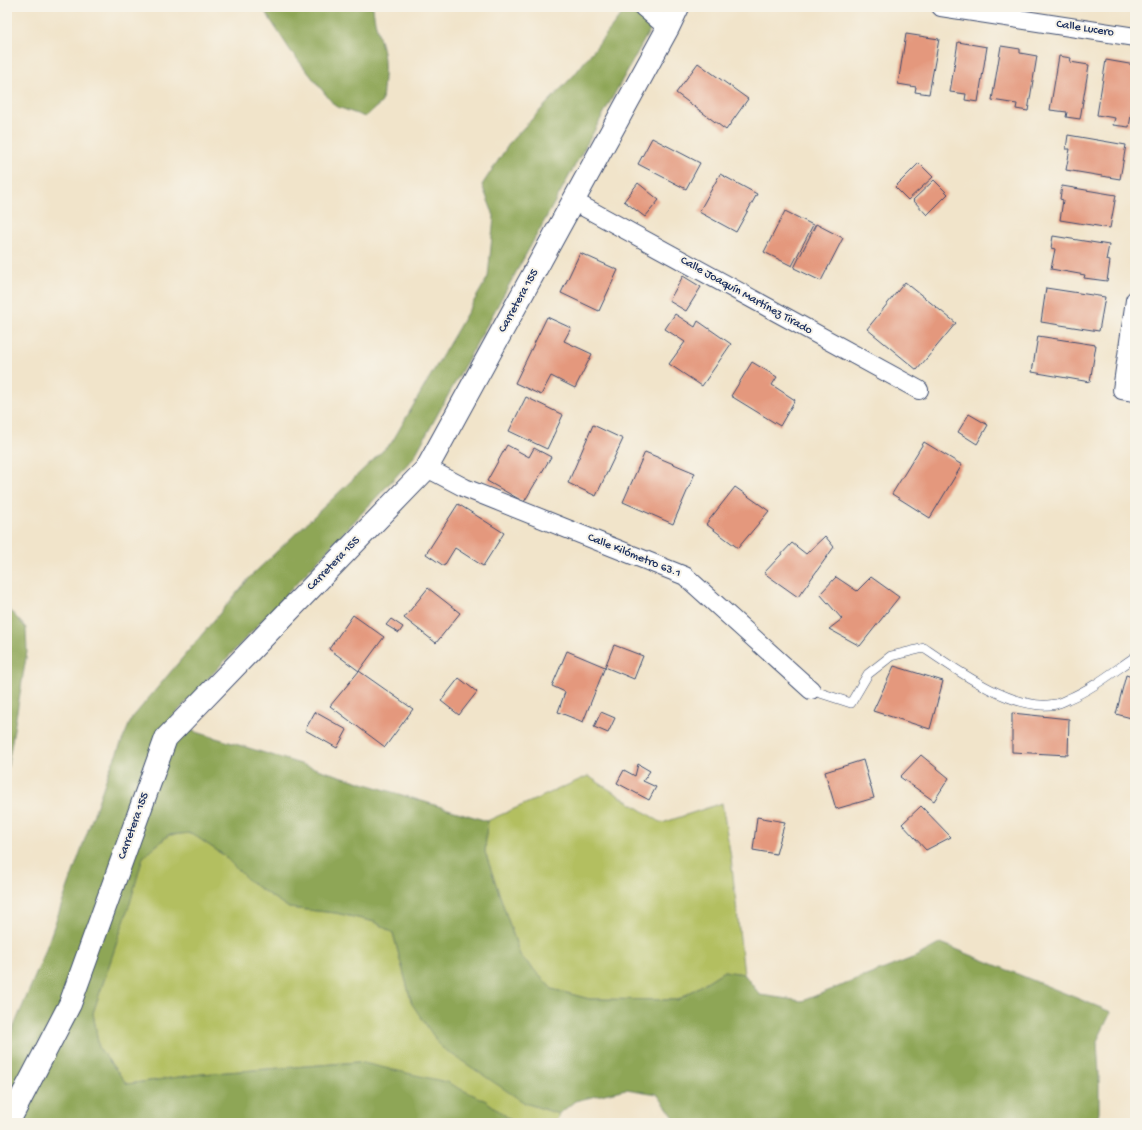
<svg xmlns="http://www.w3.org/2000/svg" width="1142" height="1130" font-family="'Gochi Hand',sans-serif">
<style>
.green{fill:#b3bf61;stroke:#677760}
.forest{fill:#8ea657;stroke:#546a5a}
.building{fill:#e4987d}
.lines{fill:none;stroke-linecap:round;stroke-linejoin:round}
.service-casing{stroke:#3b4a6e;stroke-width:10}
.minor-casing{stroke:#3b4a6e;stroke-width:20}
.tertiary-casing{stroke:#3b4a6e;stroke-width:24}
.service{stroke:#fff;stroke-width:9}
.minor{stroke:#fff;stroke-width:18}
.tertiary{stroke:#fff;stroke-width:22}
.labels{text-anchor:middle;dominant-baseline:central;stroke-width:4;stroke-linejoin:round;paint-order:stroke}
.street-label{font-size:12px;fill:#1b2f5e;stroke:#f7f3e8}
</style>
<rect width="100%" height="100%" fill="#f7f3e8"/>
<filter id="ink" filterUnits="userSpaceOnUse"><feTurbulence type="fractalNoise" baseFrequency=".025" numOctaves="2"/><feDisplacementMap in="SourceGraphic" scale="8" xChannelSelector="R" yChannelSelector="G"/><feConvolveMatrix kernelMatrix="1 2 1 2 8 2 1 2 1" color-interpolation-filters="sRGB"/></filter>
<filter id="wash" filterUnits="userSpaceOnUse"><feTurbulence type="fractalNoise" baseFrequency=".012" numOctaves="4" result="noise"/><feDisplacementMap in="SourceGraphic" scale="16" xChannelSelector="R" yChannelSelector="G"/><feGaussianBlur stdDeviation="0.9" result="paint"/><feColorMatrix in="noise" values="0 0 0 0 0 0 0 0 0 0 0 0 0 0 0 0 0 1.4 0 .05"/><feComposite in="paint" operator="in"/></filter>
<g filter="url(#wash)">
<rect width="100%" height="100%" fill="#f1e4ca"/>
<g class="green">
<path d="M 588,776 L 662,823 L 722,803 L 731,858 L 744,974 L 724,971 L 678,1000 L 589,999 L 552,989 L 520,955 L 485,852 L 487,821 Z"/>
<path d="M 191,833 L 222,854 L 250,882 L 289,908 L 336,913 L 375,922 L 393,933 L 412,1004 L 525,1103 L 559,1114 L 556,1123 L 515,1123 L 486,1101 L 359,1062 L 202,1074 L 127,1084 L 99,1048 L 93,1013 L 130,903 L 143,857 L 169,835 Z"/>
</g>
<g class="forest">
<path d="M 262,7 L 373,7 C 374,23 380,37 383,52 C 386,69 383,86 382,102 L 365,117 L 335,106 L 290,50 Z"/>
<path d="M 626,9 L 652,26 L 414,457 L 167,723 L 487,821 L 485,852 L 520,955 L 552,989 L 589,999 L 678,1000 L 724,971 L 744,974 L 760,995 L 802,1001 L 915,957 L 941,943 L 1111,1012 L 1097,1041 L 1099,1074 L 1099,1113 L 1096,1123 L 678,1123 L 657,1094 L 626,1089 L 575,1101 L 559,1114 L 525,1103 L 441,1047 L 412,1004 L 393,933 L 375,922 L 336,913 L 289,908 L 250,882 L 222,854 L 191,833 L 168,835 L 143,857 L 130,903 L 93,1013 L 99,1048 L 127,1084 L 202,1074 L 359,1062 L 446,1082 L 486,1101 L 515,1123 L 7,1123 L 7,1043 L 43,957 L 109,771 L 132,718 L 251,576 L 392,442 L 488,277 L 494,216 L 482,185 L 511,141 L 574,75 Z"/>
<path d="M 7,607 L 26,628 L 27,652 L 7,771 Z"/>
</g>
<g id="blocks">
<g class="building">
<path d="M 906,34 L 939,39 L 929,94 L 915,92 L 916,87 L 898,84 Z"/>
<path d="M 958,42 L 987,47 L 978,102 L 965,100 L 966,94 L 950,92 Z"/>
<path d="M 1001,46 L 1020,49 L 1020,53 L 1037,56 L 1028,111 L 1016,109 L 1017,104 L 992,100 Z"/>
<path d="M 1059,56 L 1071,58 L 1070,62 L 1089,65 L 1080,119 L 1066,117 L 1067,112 L 1050,110 Z"/>
<path d="M 1106,60 L 1135,65 L 1135,93 L 1129,127 L 1113,125 L 1115,118 L 1097,115 Z"/>
<path d="M 698,63 L 748,99 L 726,130 L 676,93 Z"/>
<path d="M 1068,135 L 1126,145 L 1120,179 L 1066,170 L 1070,149 L 1066,149 Z"/>
<path d="M 652,138 L 700,163 L 686,189 L 638,164 Z"/>
<path d="M 919,163 L 933,177 L 908,200 L 895,187 Z"/>
<path d="M 720,174 L 757,194 L 736,232 L 699,212 Z"/>
<path d="M 934,180 L 948,194 L 927,215 L 913,200 Z"/>
<path d="M 638,183 L 659,200 L 645,217 L 624,201 Z"/>
<path d="M 1062,186 L 1116,195 L 1110,228 L 1060,220 L 1063,200 L 1060,199 Z"/>
<path d="M 785,211 L 813,225 L 792,266 L 764,252 Z"/>
<path d="M 816,224 L 843,238 L 821,281 L 794,268 Z"/>
<path d="M 1053,236 L 1109,245 L 1106,260 L 1110,261 L 1107,281 L 1084,278 L 1085,275 L 1051,269 L 1055,249 L 1051,248 Z"/>
<path d="M 580,253 L 618,270 L 599,311 L 561,293 Z"/>
<path d="M 683,276 L 701,287 L 686,311 L 669,301 Z"/>
<path d="M 905,282 L 956,323 L 917,370 L 867,329 Z"/>
<path d="M 1046,288 L 1105,297 L 1099,331 L 1041,322 Z"/>
<path d="M 675,314 L 695,327 L 698,321 L 731,344 L 702,386 L 669,364 L 685,342 L 665,329 Z"/>
<path d="M 547,317 L 571,328 L 564,341 L 592,354 L 575,388 L 551,376 L 541,395 L 515,383 Z"/>
<path d="M 1038,336 L 1096,345 L 1090,382 L 1032,372 Z"/>
<path d="M 752,362 L 777,377 L 772,385 L 795,400 L 780,426 L 731,396 Z"/>
<path d="M 526,397 L 563,415 L 547,449 L 509,431 Z"/>
<path d="M 969,414 L 988,425 L 977,444 L 958,432 Z"/>
<path d="M 593,425 L 623,439 L 596,496 L 568,483 Z"/>
<path d="M 924,442 L 962,465 L 930,518 L 892,494 Z"/>
<path d="M 507,445 L 529,457 L 534,448 L 551,457 L 524,502 L 487,481 Z"/>
<path d="M 645,452 L 695,473 L 673,524 L 623,502 Z"/>
<path d="M 735,487 L 769,511 L 738,548 L 706,524 Z"/>
<path d="M 458,504 L 504,533 L 483,566 L 455,548 L 444,566 L 426,554 Z"/>
<path d="M 825,536 L 834,547 L 798,597 L 764,573 L 792,543 L 806,554 Z"/>
<path d="M 836,577 L 857,591 L 871,577 L 899,597 L 860,646 L 829,629 L 842,619 L 820,594 Z"/>
<path d="M 428,588 L 460,613 L 436,643 L 404,618 Z"/>
<path d="M 353,615 L 384,637 L 359,671 L 329,649 Z"/>
<path d="M 391,619 L 403,627 L 399,633 L 386,625 Z"/>
<path d="M 614,645 L 643,656 L 634,679 L 605,667 L 583,722 L 558,712 L 565,692 L 552,686 L 567,651 L 605,667 Z"/>
<path d="M 894,666 L 943,681 L 930,729 L 873,711 Z"/>
<path d="M 359,671 L 413,709 L 385,747 L 330,706 Z"/>
<path d="M 1126,675 L 1135,678 L 1135,719 L 1116,714 Z"/>
<path d="M 459,678 L 477,692 L 459,715 L 441,701 Z"/>
<path d="M 315,712 L 347,730 L 337,748 L 305,730 Z"/>
<path d="M 601,712 L 615,718 L 608,733 L 594,727 Z"/>
<path d="M 1012,713 L 1069,719 L 1068,755 L 1012,752 Z"/>
<path d="M 921,755 L 949,778 L 934,801 L 900,777 Z"/>
<path d="M 863,760 L 874,798 L 836,809 L 825,772 Z"/>
<path d="M 638,764 L 650,771 L 643,781 L 656,787 L 649,800 L 617,783 L 624,770 L 635,776 Z"/>
<path d="M 921,806 L 951,837 L 926,850 L 902,824 Z"/>
<path d="M 757,817 L 785,822 L 776,854 L 753,850 Z"/>
</g>
</g>
</g>
<g filter="url(#ink)">
<use href="#blocks" fill-opacity="0" stroke="#3b4a6e" stroke-width="1"/>
<g class="lines">
<g class="service-casing">
<path id="service" d="M 811,690 L 851,703 L 868,674 L 891,656 L 924,648 C 956,670 1016,713 1056,704 C 1060,703 1064,701 1068,699 C 1092,689 1113,672 1135,657"/>
</g>
<g class="minor-casing">
<g id="minor">
<path d="M 643,7 L 668,28"/>
<path d="M 941,7 L 1135,37"/>
<path d="M 573,201 L 919,390"/>
<path d="M 1135,300 L 1122,390 L 1135,392"/>
<path d="M 427,468 L 465,488 L 685,576 L 811,690"/>
</g>
</g>
<g class="tertiary-casing">
<path id="tertiary" d="M 8,1123 L 70,1004 L 166,738 L 427,468 L 668,28 L 678,7"/>
</g>
<use href="#service" class="service"/>
<use href="#minor" class="minor"/>
<use href="#tertiary" class="tertiary"/>
</g>
</g>
<g class="labels">
<g class="street-label">
<text transform="translate(1085 29) rotate(9)">Calle Lucero</text>
<text transform="translate(746 296) rotate(29)">Calle Joaquín Martínez Tirado</text>
<text transform="translate(519 301) rotate(-61)">Carretera 155</text>
<text transform="translate(634 556) rotate(22)">Calle Kilómetro 63.1</text>
<text transform="translate(334 564) rotate(-46)">Carretera 155</text>
<text transform="translate(134 826) rotate(-70)">Carretera 155</text>
</g>
</g>
<rect width="1142" height="1130" fill="none" stroke="#f7f3e8" stroke-width="24"/>
</svg>
